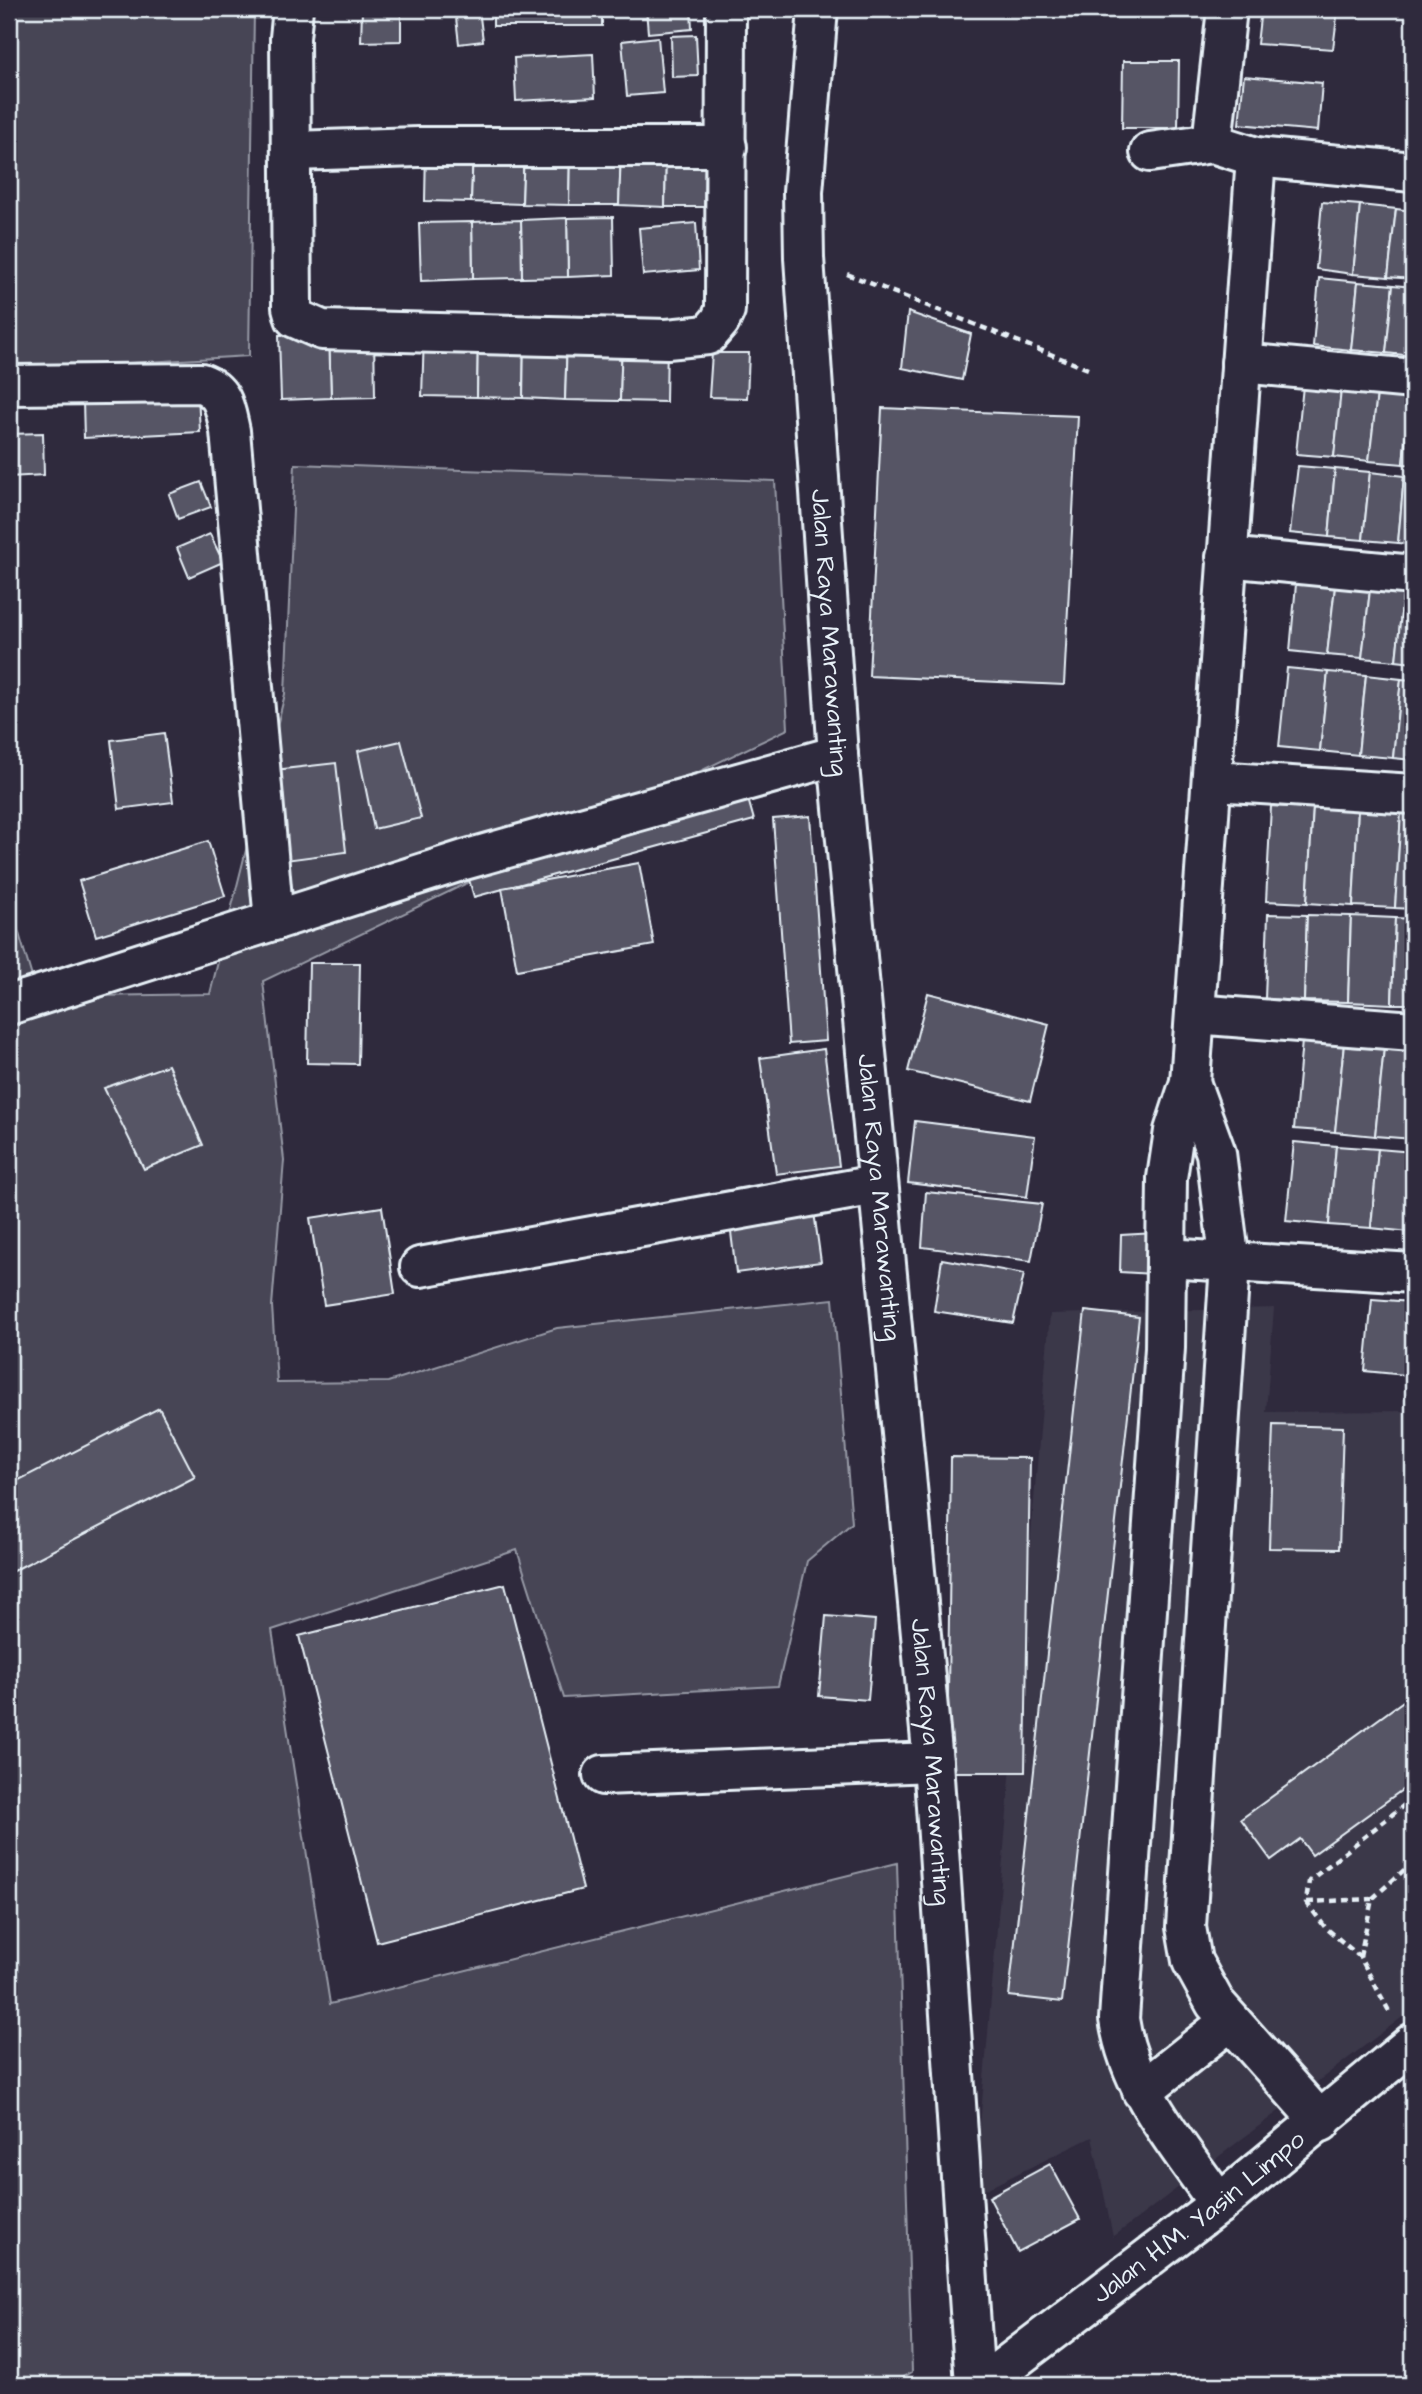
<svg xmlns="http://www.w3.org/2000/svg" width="1422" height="2394" font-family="'Architects Daughter',sans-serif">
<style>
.built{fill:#3b3749}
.green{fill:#464455;stroke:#979aa6;stroke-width:2}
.building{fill:#575565;stroke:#e8f1f8;stroke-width:2}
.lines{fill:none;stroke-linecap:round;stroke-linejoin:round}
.minor-casing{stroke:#e8f1f8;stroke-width:44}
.major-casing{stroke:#e8f1f8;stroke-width:44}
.path{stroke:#e8f1f8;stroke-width:4.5;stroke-dasharray:7 5;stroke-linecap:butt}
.minor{stroke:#2f2a3d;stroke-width:38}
.major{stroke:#2f2a3d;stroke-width:38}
.labels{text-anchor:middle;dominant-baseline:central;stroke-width:6;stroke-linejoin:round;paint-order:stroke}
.street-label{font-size:26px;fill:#e8f1f8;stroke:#2f2a3d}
</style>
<rect width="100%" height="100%" fill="#2f2a3d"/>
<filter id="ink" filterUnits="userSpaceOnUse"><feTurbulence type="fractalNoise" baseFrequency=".0143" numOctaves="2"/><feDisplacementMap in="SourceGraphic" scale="14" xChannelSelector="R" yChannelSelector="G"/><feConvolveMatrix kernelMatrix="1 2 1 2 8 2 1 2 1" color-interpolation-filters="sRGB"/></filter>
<g filter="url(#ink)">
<path class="built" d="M 1274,1308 L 1266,1412 L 1413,1411 L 1413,2009 L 1113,2237 L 1092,2137 L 974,2195 L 1050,1314 Z"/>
<g class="green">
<path d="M 9,9 L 254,9 L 249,356 L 9,370 Z"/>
<path d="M 295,464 L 775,481 L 788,729 L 263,981 L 284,1160 L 272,1306 L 277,1383 L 388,1382 L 557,1328 L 833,1299 L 852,1523 L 807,1561 L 778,1686 L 564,1698 L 517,1550 L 272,1630 L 330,2004 L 897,1863 L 912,2372 L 891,2385 L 9,2385 L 9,900 L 38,997 L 210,994 L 285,694 Z"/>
</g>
<g class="building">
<path d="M 362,9 L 401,9 L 401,41 L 361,42 Z"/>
<path d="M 455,9 L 479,9 L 483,41 L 459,44 Z"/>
<rect x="493" y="9" width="109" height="17"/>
<path d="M 646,9 L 691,9 L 692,29 L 648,33 Z"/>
<path d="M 1261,9 L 1338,9 L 1333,49 L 1257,44 Z"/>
<path d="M 696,35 L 698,76 L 672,77 L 671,36 Z"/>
<path d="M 658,37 L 663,93 L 627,96 L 622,41 Z"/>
<path d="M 593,54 L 595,97 L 516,101 L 514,58 Z"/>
<path d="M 1123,61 L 1179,61 L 1178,128 L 1122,128 Z"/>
<path d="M 1244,76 L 1322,83 L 1318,131 L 1239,124 Z"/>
<path d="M 426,148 L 473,149 L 471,202 L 425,201 Z"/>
<path d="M 473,149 L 524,149 L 522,204 L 471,202 Z"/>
<path d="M 524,149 L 570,151 L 569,205 L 522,204 Z"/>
<path d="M 570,151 L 621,152 L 619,205 L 569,205 Z"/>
<path d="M 621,152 L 666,153 L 665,207 L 619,205 Z"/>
<path d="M 666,153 L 705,154 L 704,207 L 665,207 Z"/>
<path d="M 1322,202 L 1360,205 L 1353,274 L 1316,269 Z"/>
<path d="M 1360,205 L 1396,209 L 1388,277 L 1353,274 Z"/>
<path d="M 1396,209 L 1413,211 L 1413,279 L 1388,277 Z"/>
<path d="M 613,217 L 614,275 L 568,277 L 567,218 Z"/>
<path d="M 567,218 L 568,277 L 522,278 L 521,220 Z"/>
<path d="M 521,220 L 522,278 L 473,279 L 472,222 Z"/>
<path d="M 472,222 L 473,279 L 421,281 L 419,223 Z"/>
<path d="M 696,223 L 699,270 L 643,275 L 639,228 Z"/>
<path d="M 1319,278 L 1358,282 L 1351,350 L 1313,346 Z"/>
<path d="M 1358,282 L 1393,285 L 1386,353 L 1351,350 Z"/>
<path d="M 1393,285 L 1413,287 L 1413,356 L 1386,353 Z"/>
<path d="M 908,312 L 971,334 L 962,380 L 902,368 Z"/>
<path d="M 374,332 L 375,397 L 331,398 L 329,334 Z"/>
<path d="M 329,334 L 331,398 L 281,400 L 279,335 Z"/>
<path d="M 424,335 L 478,336 L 477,397 L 422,396 Z"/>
<path d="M 478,336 L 524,337 L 523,398 L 477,397 Z"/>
<path d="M 524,337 L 567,338 L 565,400 L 523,398 Z"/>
<path d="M 567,338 L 622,339 L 620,401 L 565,400 Z"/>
<path d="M 622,339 L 667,340 L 666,402 L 620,401 Z"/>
<path d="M 712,353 L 749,353 L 747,398 L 709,397 Z"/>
<path d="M 1303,386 L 1341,390 L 1334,457 L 1296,454 Z"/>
<path d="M 1341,390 L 1377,394 L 1369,461 L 1334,457 Z"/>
<path d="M 198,394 L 200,432 L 84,438 L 83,401 Z"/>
<path d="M 1377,394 L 1410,396 L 1403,464 L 1369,461 Z"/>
<path d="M 1410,396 L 1413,397 L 1413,465 L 1403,464 Z"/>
<path d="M 882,408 L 1078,416 L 1064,685 L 869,676 Z"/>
<path d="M 43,433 L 44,475 L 9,477 L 9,434 Z"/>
<path d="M 1298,466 L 1335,469 L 1329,537 L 1290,533 Z"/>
<path d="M 1335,469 L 1370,472 L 1363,540 L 1329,537 Z"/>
<path d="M 1370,472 L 1404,476 L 1398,543 L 1363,540 Z"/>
<path d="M 1404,476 L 1413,477 L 1413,545 L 1398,543 Z"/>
<path d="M 201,482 L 211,507 L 178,519 L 169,494 Z"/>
<path d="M 210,534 L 223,562 L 189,577 L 177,548 Z"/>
<path d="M 1296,584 L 1335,587 L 1327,655 L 1290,651 Z"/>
<path d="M 1335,587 L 1370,590 L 1362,658 L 1327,655 Z"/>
<path d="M 1370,590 L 1403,594 L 1396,661 L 1362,658 Z"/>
<path d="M 1403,594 L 1413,595 L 1413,663 L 1396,661 Z"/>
<path d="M 1287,668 L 1328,672 L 1320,751 L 1279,747 Z"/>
<path d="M 1328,672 L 1366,675 L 1358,755 L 1320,751 Z"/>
<path d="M 1366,675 L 1401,679 L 1393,758 L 1358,755 Z"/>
<path d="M 1401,679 L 1413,680 L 1413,760 L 1393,758 Z"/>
<path d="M 164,733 L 173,802 L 119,809 L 111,740 Z"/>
<path d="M 401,741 L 421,818 L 374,829 L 358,751 Z"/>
<path d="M 336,763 L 346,852 L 286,860 L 275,770 Z"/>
<path d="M 744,785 L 754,820 L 474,897 L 464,862 Z"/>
<path d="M 1271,806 L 1313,808 L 1307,903 L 1266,901 Z"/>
<path d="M 1313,808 L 1358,810 L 1353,906 L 1307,903 Z"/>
<path d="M 1358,810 L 1401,813 L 1395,908 L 1353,906 Z"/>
<path d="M 1401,813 L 1413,814 L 1413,909 L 1395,908 Z"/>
<path d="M 810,816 L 826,1041 L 789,1044 L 773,819 Z"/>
<path d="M 208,841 L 225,896 L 96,936 L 79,881 Z"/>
<path d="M 639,863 L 654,945 L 517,970 L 502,888 Z"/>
<path d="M 1268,914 L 1307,915 L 1304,1001 L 1265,999 Z"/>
<path d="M 1307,915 L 1351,916 L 1348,1002 L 1304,1001 Z"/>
<path d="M 1351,916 L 1395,918 L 1392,1004 L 1348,1002 Z"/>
<path d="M 1395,918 L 1413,919 L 1413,1004 L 1392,1004 Z"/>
<path d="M 309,963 L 360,963 L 358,1064 L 307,1063 Z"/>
<path d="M 928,993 L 1049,1024 L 1030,1101 L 908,1071 Z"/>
<path d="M 1302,1041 L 1344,1044 L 1335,1132 L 1294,1129 Z"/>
<path d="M 1344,1044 L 1384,1048 L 1375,1136 L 1335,1132 Z"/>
<path d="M 1384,1048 L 1413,1050 L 1413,1139 L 1375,1136 Z"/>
<path d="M 824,1049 L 839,1166 L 776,1174 L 760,1058 Z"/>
<path d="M 168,1065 L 203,1145 L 144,1169 L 104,1088 Z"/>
<path d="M 915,1121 L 1035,1136 L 1027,1197 L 908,1183 Z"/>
<path d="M 1294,1142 L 1336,1146 L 1329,1225 L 1286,1221 Z"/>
<path d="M 1336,1146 L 1378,1149 L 1371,1228 L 1329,1225 Z"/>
<path d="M 1378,1149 L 1413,1152 L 1410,1232 L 1371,1228 Z"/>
<path d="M 926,1192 L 1042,1204 L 1031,1261 L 922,1247 Z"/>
<path d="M 382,1207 L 395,1294 L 324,1305 L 310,1218 Z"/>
<path d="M 814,1212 L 821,1262 L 736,1273 L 730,1224 Z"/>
<path d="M 1155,1233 L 1153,1274 L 1120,1272 L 1121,1235 Z"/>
<path d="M 942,1259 L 1024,1274 L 1013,1323 L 934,1311 Z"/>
<path d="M 1372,1299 L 1411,1302 L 1405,1375 L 1365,1371 Z"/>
<path d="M 1411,1302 L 1413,1302 L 1413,1375 L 1405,1375 Z"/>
<path d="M 1085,1311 L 1139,1317 L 1062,2002 L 1009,1996 Z"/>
<path d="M 159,1408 L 195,1477 L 9,1573 L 9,1485 Z"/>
<path d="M 1273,1425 L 1343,1427 L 1339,1549 L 1269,1548 Z"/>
<path d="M 951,1457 L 1030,1458 L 1025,1772 L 947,1772 Z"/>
<path d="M 505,1584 L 583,1889 L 377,1942 L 299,1636 Z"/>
<path d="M 826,1616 L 875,1620 L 868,1700 L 819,1696 Z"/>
<path d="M 1413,1694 L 1413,1782 L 1312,1855 L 1300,1839 L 1271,1860 L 1241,1819 Z"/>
<path d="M 1050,2164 L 1080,2219 L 1018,2252 L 989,2197 Z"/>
</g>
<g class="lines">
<g class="minor-casing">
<g id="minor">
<path d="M 293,9 L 290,38 L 292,307 L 295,318 L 322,330 L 667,339 L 708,335 L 720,321 L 725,310 L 726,9"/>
<path id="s1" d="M 818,9 L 803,192 L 804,258 L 838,755 L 933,1762 L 975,2385"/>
<path d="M 1212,143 L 1227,9"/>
<path d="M 292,151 L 418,147 L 727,147"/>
<path d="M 1150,152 L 1212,143 L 1256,157 L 1413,172"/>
<path d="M 1241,363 L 1413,379"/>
<path d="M 9,385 L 201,383 C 224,391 225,409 230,431 L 274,921"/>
<path d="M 1226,557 L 1413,575"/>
<path d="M 1214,781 L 1413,794"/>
<path d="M 9,1005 L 464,860 L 838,755"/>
<path d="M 1195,1014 L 1413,1031"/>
<path d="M 1190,1082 L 1216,1153 L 1230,1264 L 1186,1927 L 1192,1961 L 1215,2003 L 1321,2122"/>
<path d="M 1166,1258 L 1413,1273"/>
<path d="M 420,1267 L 876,1185"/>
<path d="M 603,1775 L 933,1762"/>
<path d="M 1142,2091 L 1230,2021"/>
<path d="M 1219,2204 C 1179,2146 1129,2090 1119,2019 L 1165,1348 L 1167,1178 L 1174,1131 L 1190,1082 L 1256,157"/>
</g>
</g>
<g class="major-casing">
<g id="major">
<path id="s2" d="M 981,2385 L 1219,2204 L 1413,2043"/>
</g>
</g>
<g class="path">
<path d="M 847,274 L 1088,369"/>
<path d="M 1307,1902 L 1372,1899"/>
<path d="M 1360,1957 L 1372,1899 L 1413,1862"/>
<path d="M 1389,2011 L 1360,1957 L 1325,1927 L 1306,1902 L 1309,1881 L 1413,1798"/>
<path d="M 1405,2101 L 1413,2113"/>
</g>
<use href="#minor" class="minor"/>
<use href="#major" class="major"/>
</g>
</g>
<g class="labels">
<g class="street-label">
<text stroke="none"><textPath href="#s1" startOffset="625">Jalan Raya Marawanting</textPath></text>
<text stroke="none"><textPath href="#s1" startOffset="1192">Jalan Raya Marawanting</textPath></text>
<text stroke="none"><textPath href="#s1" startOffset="1759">Jalan Raya Marawanting</textPath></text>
<text stroke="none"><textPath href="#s2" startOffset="275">Jalan H.M. Yasin Limpo</textPath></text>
</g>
</g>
<rect width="1422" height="2394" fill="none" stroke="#2f2a3d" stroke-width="35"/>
<rect x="18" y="18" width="1387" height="2359" fill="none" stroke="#e8f1f8" stroke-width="2.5" filter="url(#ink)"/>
</svg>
